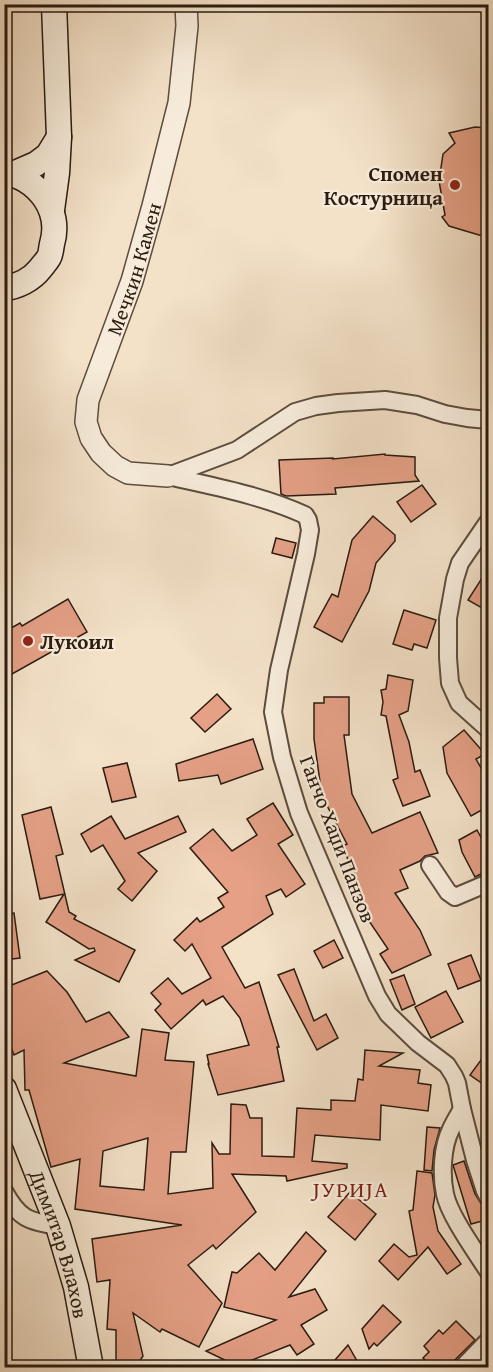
<svg xmlns="http://www.w3.org/2000/svg" width="493" height="1372" font-family="'Gentium Book Plus',serif">
<style>
.building{fill:#e5a086;stroke:#2b1b10;stroke-width:1.5;fill-rule:evenodd}
.lines{fill:none;stroke-linecap:round;stroke-linejoin:round}
.minor-casing{stroke:#5d4c3e;stroke-width:20}
.tertiary-casing{stroke:#5d4c3e;stroke-width:24}
.secondary-casing{stroke:#2b1b10;stroke-width:27}
.minor{stroke:#f7ecdb;stroke-width:16}
.tertiary{stroke:#f7ecdb;stroke-width:21}
.secondary{stroke:#f7ecdb;stroke-width:24}
.poi-dot{fill:#8f2418;stroke:#f7ecdb;stroke-width:2}
.labels{text-anchor:middle;dominant-baseline:central;stroke-width:4.5;stroke-linejoin:round;paint-order:stroke}
.poi-label{font-size:21px;font-weight:bold;fill:#2b1b10;stroke:#f7ecdb;text-anchor:end}
.street-label{font-size:21px;fill:#2b1b10;stroke:#f7ecdb}
.neighbourhood-label{font-size:22px;letter-spacing:1.5px;fill:#7a1f14;stroke:#f7ecdb}
</style>
<rect width="100%" height="100%" fill="#f3e1c8"/>
<filter id="stains"><feTurbulence type="fractalNoise" baseFrequency=".00333" numOctaves="4"/><feColorMatrix values="0 0 0 0 .2 0 0 0 0 .09 0 0 0 0 .02 0 0 0 .5 -.17"/></filter>
<radialGradient id="worn" r=".72"><stop offset=".6" stop-color="#630" stop-opacity="0"/><stop offset="1" stop-color="#630" stop-opacity=".3"/></radialGradient>
<g class="building">
<path d="M 475,127 L 489,128 L 489,238 L 449,226 L 442,217 L 445,215 L 439,181 L 443,154 L 455,143 L 449,133 Z"/>
<path d="M 385,454 L 385,455 L 415,457 L 415,475 L 419,481 L 335,488 L 336,494 L 286,496 L 281,494 L 279,460 L 333,458 L 333,459 Z"/>
<path d="M 422,485 L 436,504 L 411,522 L 397,502 Z"/>
<path d="M 373,516 L 395,535 L 395,541 L 376,563 L 369,591 L 342,642 L 314,627 L 332,594 L 338,597 L 352,540 Z"/>
<path d="M 276,538 L 296,543 L 292,558 L 272,553 Z"/>
<path d="M 489,567 L 489,612 L 468,600 Z"/>
<path d="M 68,599 L 87,632 L 12,674 L 4,662 L 4,632 L 20,623 L 22,626 Z"/>
<path d="M 404,610 L 436,620 L 427,648 L 414,644 L 412,650 L 393,644 Z"/>
<path d="M 388,675 L 413,680 L 408,711 L 399,715 L 409,742 L 415,772 L 420,770 L 430,796 L 403,806 L 393,780 L 398,778 L 386,716 L 381,715 L 383,702 L 381,690 L 386,689 Z"/>
<path d="M 217,694 L 231,709 L 205,732 L 191,718 Z"/>
<path d="M 324,697 L 349,697 L 349,735 L 344,735 L 352,794 L 372,833 L 420,812 L 438,853 L 425,856 L 420,861 L 400,870 L 408,888 L 395,893 L 420,930 L 431,955 L 392,973 L 380,954 L 388,949 L 369,921 L 354,881 L 357,880 L 342,846 L 347,844 L 322,796 L 314,739 L 314,703 L 324,703 Z"/>
<path d="M 464,730 L 485,754 L 476,759 L 489,782 L 489,806 L 471,816 L 447,773 L 443,747 Z"/>
<path d="M 253,739 L 263,769 L 221,784 L 218,775 L 179,781 L 176,764 Z"/>
<path d="M 127,763 L 136,797 L 112,802 L 103,768 Z"/>
<path d="M 273,803 L 293,835 L 278,844 L 305,884 L 286,897 L 281,889 L 266,896 L 273,914 L 222,947 L 245,988 L 259,982 L 279,1047 L 277,1047 L 284,1081 L 218,1095 L 208,1064 L 209,1064 L 207,1055 L 249,1045 L 240,1018 L 223,996 L 206,1005 L 203,1000 L 171,1029 L 155,1010 L 161,1004 L 151,993 L 168,978 L 182,994 L 211,978 L 192,944 L 185,951 L 174,940 L 197,918 L 200,922 L 224,907 L 218,898 L 228,892 L 190,848 L 213,829 L 232,851 L 257,835 L 247,819 Z"/>
<path d="M 51,807 L 63,854 L 56,856 L 69,912 L 76,916 L 74,919 L 135,950 L 119,982 L 75,960 L 95,951 L 94,948 L 89,949 L 46,922 L 64,894 L 40,899 L 22,815 Z"/>
<path d="M 111,816 L 125,839 L 178,816 L 186,832 L 138,853 L 157,871 L 132,901 L 118,889 L 125,881 L 103,845 L 91,852 L 81,834 Z"/>
<path d="M 477,830 L 489,852 L 489,870 L 475,877 L 462,852 L 459,840 Z"/>
<path d="M 14,913 L 20,958 L 4,960 L 4,914 Z"/>
<path d="M 334,940 L 343,958 L 323,968 L 314,951 Z"/>
<path d="M 471,955 L 481,980 L 458,989 L 448,964 Z"/>
<path d="M 294,969 L 314,1021 L 326,1014 L 338,1038 L 317,1050 L 278,975 Z"/>
<path d="M 47,971 L 67,992 L 86,1022 L 109,1012 L 129,1037 L 64,1063 L 136,1076 L 142,1029 L 169,1033 L 165,1060 L 194,1062 L 186,1152 L 171,1152 L 168,1194 L 213,1188 L 212,1143 L 219,1154 L 230,1154 L 231,1104 L 246,1105 L 250,1118 L 262,1118 L 262,1156 L 294,1157 L 297,1108 L 331,1110 L 331,1100 L 355,1101 L 358,1079 L 363,1080 L 365,1050 L 403,1053 L 379,1066 L 420,1070 L 418,1083 L 431,1085 L 428,1111 L 381,1105 L 380,1140 L 315,1135 L 312,1161 L 347,1164 L 347,1168 L 287,1181 L 286,1176 L 232,1174 L 256,1212 L 216,1249 L 213,1245 L 188,1265 L 222,1303 L 199,1347 L 162,1329 L 160,1332 L 133,1313 L 143,1356 L 135,1368 L 116,1368 L 116,1330 L 107,1329 L 110,1280 L 97,1282 L 92,1239 L 182,1225 L 75,1209 L 80,1159 L 51,1167 L 29,1090 L 25,1090 L 24,1050 L 14,1055 L 4,1029 L 4,988 ZM 148,1138 L 144,1190 L 100,1186 L 103,1151 Z"/>
<path d="M 404,975 L 415,1004 L 402,1010 L 390,980 Z"/>
<path d="M 446,991 L 463,1022 L 431,1038 L 415,1007 Z"/>
<path d="M 489,1049 L 489,1088 L 470,1075 Z"/>
<path d="M 427,1127 L 440,1128 L 434,1150 L 432,1171 L 424,1170 Z"/>
<path d="M 464,1161 L 475,1194 L 482,1205 L 486,1220 L 471,1224 L 453,1165 Z"/>
<path d="M 417,1171 L 432,1173 L 435,1195 L 433,1207 L 438,1231 L 461,1264 L 447,1274 L 428,1247 L 398,1280 L 379,1261 L 394,1244 L 409,1257 L 417,1255 L 409,1211 L 413,1210 Z"/>
<path d="M 350,1192 L 376,1214 L 355,1240 L 328,1217 Z"/>
<path d="M 306,1232 L 326,1251 L 289,1297 L 315,1289 L 327,1310 L 301,1325 L 314,1344 L 297,1355 L 290,1345 L 237,1366 L 206,1351 L 276,1320 L 224,1307 L 232,1272 L 237,1273 L 259,1253 L 275,1270 Z"/>
<path d="M 383,1305 L 401,1322 L 377,1346 L 374,1343 L 369,1349 L 362,1329 Z"/>
<path d="M 456,1321 L 475,1340 L 454,1361 L 452,1368 L 433,1368 L 423,1358 L 429,1352 L 424,1346 L 439,1330 L 443,1334 Z"/>
<path d="M 348,1345 L 357,1361 L 351,1368 L 328,1368 Z"/>
<path d="M 489,1356 L 489,1368 L 477,1368 Z"/>
</g>
<g class="lines">
<g class="minor-casing">
<g id="minor">
<path d="M 168,476 C 215,487 261,495 305,515 L 308,520 L 310,530 L 306,554 L 279,670 L 273,712 L 282,757 L 299,813 L 377,996 L 388,1014 L 418,1043 L 447,1065 L 454,1076 L 457,1083 L 462,1109 L 475,1160 L 485,1191 L 488,1197"/>
<path d="M 168,476 L 237,450 L 295,412 L 316,406 L 338,403 L 385,400 L 417,405 L 445,414 L 467,418 L 488,420"/>
<path d="M 488,522 L 460,563 L 455,579 L 448,618 L 448,658 L 450,683 L 459,703 L 488,729"/>
<path d="M 430,865 L 448,892 L 455,897 L 488,883"/>
<path d="M 462,1109 C 458,1116 454,1122 451,1129 C 442,1147 441,1175 445,1194 C 449,1215 476,1252 488,1271"/>
<path d="M 4,1191 C 19,1219 28,1221 58,1226"/>
<path d="M 462,1368 L 488,1341"/>
</g>
</g>
<g class="tertiary-casing">
<g id="tertiary">
<path id="s1" d="M 168,476 L 128,473 L 115,466 L 101,453 L 91,438 L 86,422 L 88,400 L 132,281 L 153,206 L 179,103 L 187,26 L 186,4"/>
</g>
</g>
<g class="secondary-casing">
<g id="secondary">
<path d="M 4,172 C 38,179 62,210 52,244 C 51,248 51,254 49,257 C 47,261 43,265 40,269 C 32,279 18,287 4,288"/>
<path d="M 13,174 L 36,164 L 48,155 L 59,137"/>
<path d="M 52,210 L 57,173 L 59,137 L 54,4"/>
<path id="s2" d="M 4,1089 L 58,1226 L 76,1287 L 91,1368"/>
</g>
</g>
<use href="#minor" class="minor"/>
<use href="#tertiary" class="tertiary"/>
<use href="#secondary" class="secondary"/>
</g>
<g class="poi-dot">
<circle cx="455" cy="185" r="6"/>
<circle cx="28" cy="641" r="6"/>
</g>
<g class="labels">
<g class="poi-label">
<text x="443" y="173">Спомен<tspan x="443" dy="24">Костурница</tspan></text>
<text x="40" y="641" text-anchor="start">Лукоил</text>
</g>
<g class="street-label">
<text stroke="none"><textPath href="#s1" startOffset="270">Мечкин Камен</textPath></text>
<text transform="translate(338 839) rotate(69)">Ганчо Хаџи Панзов</text>
<text stroke="none"><textPath href="#s2" startOffset="165">Димитар Влахов</textPath></text>
</g>
<g class="neighbourhood-label">
<text x="351" y="1189">ЈУРИЈА</text>
</g>
</g>
<rect width="493" height="1372" fill="none" stroke="#f3e1c8" stroke-width="24"/>
<rect x="6" y="6" width="481" height="1360" fill="none" stroke="#2b1b10" stroke-width="3"/>
<rect x="12" y="12" width="469" height="1348" fill="none" stroke="#2b1b10" stroke-width="1.5"/>
<rect width="100%" height="100%" filter="url(#stains)"/>
<rect width="100%" height="100%" fill="url(#worn)"/>
</svg>
